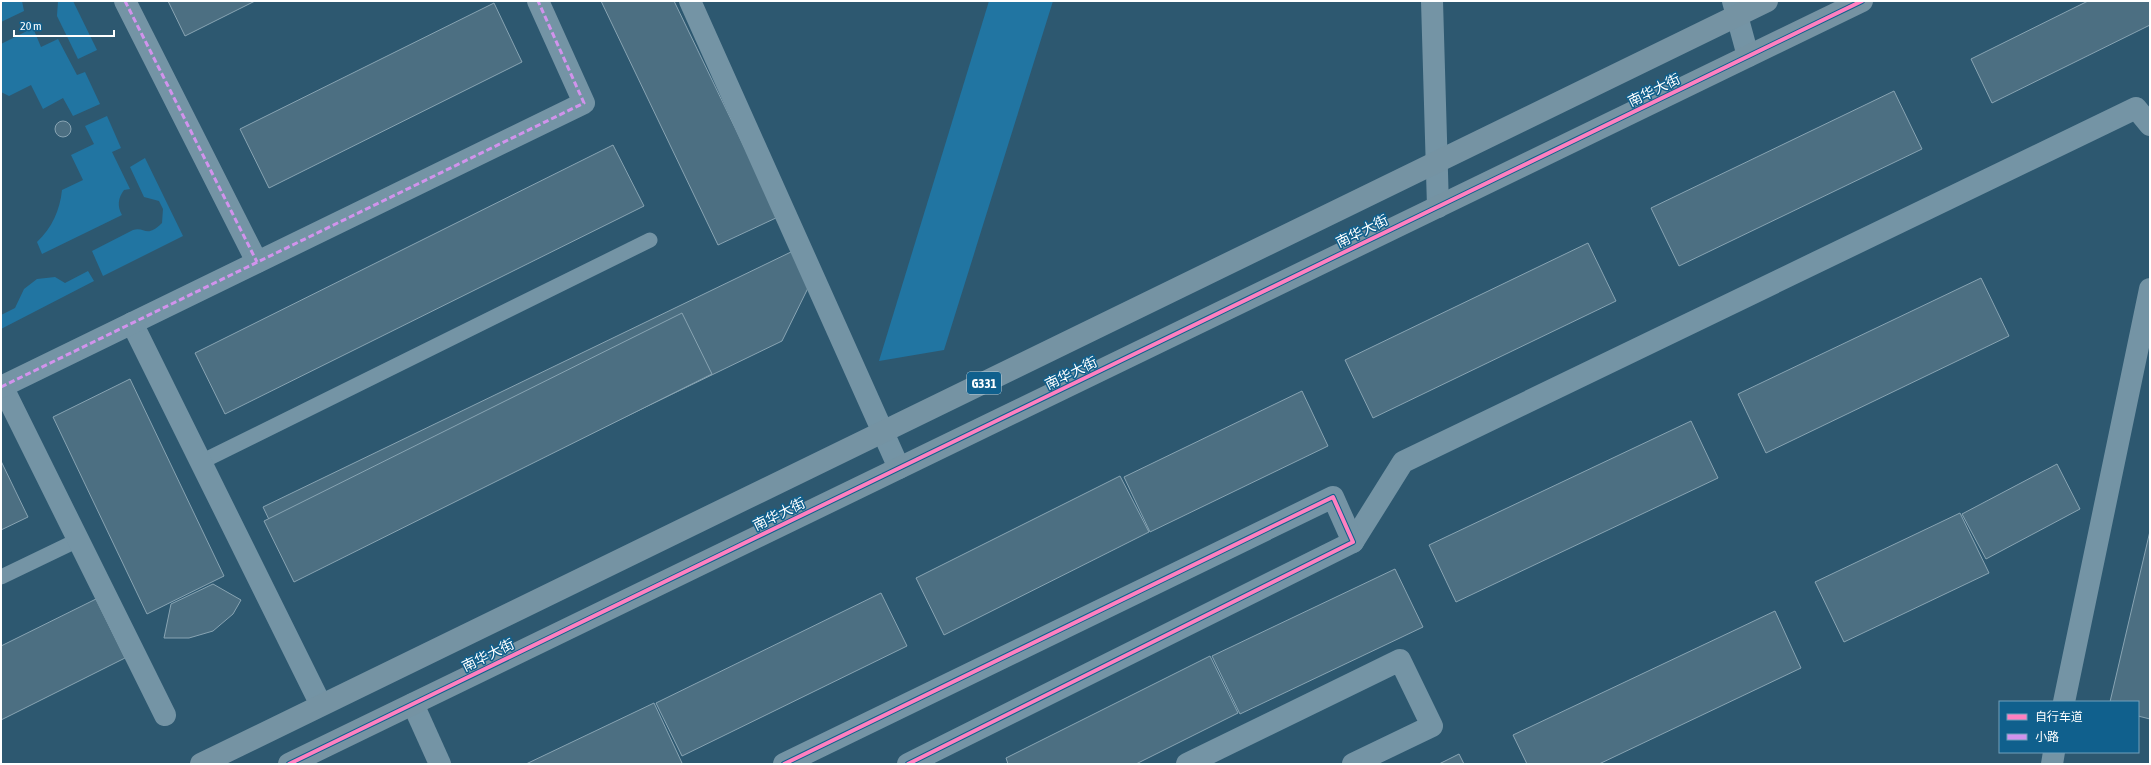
<svg xmlns="http://www.w3.org/2000/svg" width="2151" height="765" font-family="'Asap Condensed','Noto Sans SC',sans-serif">
<style>
.green{fill:#2175a2}
.building{fill:#4c6f82;stroke:#88a4b3}
.lines{fill:none;stroke-linecap:round;stroke-linejoin:round}
.service{stroke:#7494a5;stroke-width:15}
.minor{stroke:#7494a5;stroke-width:22}
.trunk{stroke:#7593a3;stroke-width:22}
.quiet{stroke:#d193ec;stroke-width:3;stroke-dasharray:6 3;stroke-linecap:butt}
.cycleway-casing{stroke:#10608d;stroke-width:6}
.cycleway{stroke:#ff80c0;stroke-width:4}
.labels{text-anchor:middle;dominant-baseline:central;stroke-width:3;stroke-linejoin:round;paint-order:stroke}
.shield{fill:#10608d;stroke:#b7cfdd;stroke-width:1}
.shield-label{font-size:13px;font-weight:bold;fill:#fff}
.street-label{font-size:14px;fill:#fff;stroke:#10608d}
</style>
<rect width="100%" height="100%" fill="#2d5870"/>
<g class="green">
<path d="M 1,1 L 22,1 L 24,11 L 1,22 Z"/>
<path d="M 58,1 L 73,1 L 97,50 L 78,59 L 57,16 Z"/>
<path d="M 989,1 L 1053,1 L 944,350 L 879,361 Z"/>
<path d="M 33,28 L 41,47 L 58,39 L 77,75 L 85,72 L 100,104 L 73,116 L 63,98 L 43,109 L 31,85 L 9,96 L 1,92 L 1,44 Z"/>
<path d="M 107,116 L 121,148 L 112,152 L 130,189 L 124,190 C 118,198 117,206 122,215 L 42,254 L 37,242 C 52,228 60,210 62,190 L 83,180 L 71,155 L 94,144 L 85,126 Z"/>
<path d="M 145,158 L 183,236 L 103,276 L 92,251 L 133,230 C 145,226 146,239 162,223 L 163,209 L 159,201 L 144,197 L 130,167 Z"/>
<path d="M 88,271 L 94,281 L 1,329 L 1,315 L 15,308 L 24,289 L 37,279 L 55,277 L 65,283 Z"/>
</g>
<g class="building">
<path d="M 168,1 L 255,1 L 185,36 Z"/>
<path d="M 601,1 L 674,1 L 778,217 L 718,245 Z"/>
<path d="M 2088,1 L 2150,1 L 2150,25 L 1992,103 L 1971,59 Z"/>
<path d="M 494,3 L 522,62 L 269,188 L 240,129 Z"/>
<path d="M 1894,91 L 1922,149 L 1679,266 L 1651,208 Z"/>
<circle cx="63" cy="129" r="8"/>
<path d="M 613,145 L 644,206 L 225,414 L 195,353 Z"/>
<path d="M 1588,243 L 1616,301 L 1373,418 L 1345,360 Z"/>
<path d="M 793,251 L 809,286 L 782,341 L 296,576 L 263,507 Z"/>
<path d="M 1981,278 L 2009,336 L 1766,453 L 1738,394 Z"/>
<path d="M 682,313 L 712,374 L 294,582 L 264,521 Z"/>
<path d="M 130,379 L 224,576 L 147,614 L 53,417 Z"/>
<path d="M 1302,391 L 1328,446 L 1150,532 L 1124,477 Z"/>
<path d="M 1691,421 L 1718,478 L 1456,602 L 1429,545 Z"/>
<path d="M 1,461 L 28,517 L 1,530 Z"/>
<path d="M 2057,464 L 2080,509 L 1986,559 L 1962,514 Z"/>
<path d="M 1120,476 L 1149,532 L 944,635 L 916,578 Z"/>
<path d="M 1960,513 L 1989,573 L 1844,642 L 1815,582 Z"/>
<path d="M 2150,531 L 2150,719 L 2138,716 L 2138,702 L 2110,702 Z"/>
<path d="M 1395,569 L 1423,627 L 1240,714 L 1212,656 Z"/>
<path d="M 213,584 L 241,600 L 233,614 L 213,631 L 189,638 L 164,638 L 171,604 Z"/>
<path d="M 881,593 L 907,646 L 682,756 L 656,703 Z"/>
<path d="M 96,599 L 125,658 L 1,720 L 1,646 Z"/>
<path d="M 1775,611 L 1801,668 L 1599,764 L 1527,764 L 1513,735 Z"/>
<path d="M 1210,656 L 1238,713 L 1136,764 L 1008,764 L 1006,758 Z"/>
<path d="M 654,703 L 682,763 L 679,764 L 526,764 Z"/>
<path d="M 1459,754 L 1464,764 L 1439,764 Z"/>
</g>
<g class="lines">
<g class="service">
<path d="M 201,462 L 650,240"/>
<path d="M 1,577 L 78,540"/>
</g>
<g class="minor">
<path d="M 125,1 L 257,262"/>
<path d="M 690,1 L 899,468"/>
<path d="M 1432,1 L 1438,207"/>
<path d="M 1733,1 L 1748,56"/>
<path d="M 132,323 L 321,705"/>
<path d="M 2,386 L 165,715"/>
<path d="M 1,387 L 584,103 L 538,1"/>
<path d="M 1353,542 L 1403,462 L 2136,108 L 2150,125"/>
<path d="M 2064,702 L 2150,289"/>
<path d="M 413,704 L 440,764"/>
<path d="M 784,764 L 1333,497 L 1353,542 L 908,764"/>
<path d="M 1187,764 L 1400,660 L 1432,726 L 1353,764"/>
<path d="M 2052,764 L 2054,752"/>
</g>
<g class="trunk">
<path d="M 201,764 L 1767,1"/>
<path d="M 289,764 L 1862,1"/>
</g>
<g class="quiet">
<path d="M 125,1 L 257,262"/>
<path d="M 1,387 L 584,103 L 538,1"/>
</g>
<g class="cycleway-casing">
<g id="cycleway">
<path d="M 289,764 L 1862,1"/>
<path d="M 784,764 L 1333,497 L 1353,542 L 908,764"/>
</g>
</g>
<use href="#cycleway" class="cycleway"/>
</g>
<g class="labels">
<rect class="shield" x="967" y="372" width="34" height="22" rx="3"/>
<g class="shield-label">
<text x="984" y="383">G331</text>
</g>
<g class="street-label">
<text transform="translate(1654 90) rotate(-26)">南华大街</text>
<text transform="translate(1362 231) rotate(-26)">南华大街</text>
<text transform="translate(1071 373) rotate(-26)">南华大街</text>
<text transform="translate(779 514) rotate(-26)">南华大街</text>
<text transform="translate(488 655) rotate(-26)">南华大街</text>
</g>
</g>
<rect width="2151" height="765" fill="none" stroke="#ffffff" stroke-width="4"/>
<rect x="1999" y="701" width="140" height="52" fill="#10608d" stroke="#70a0bb"/>
<rect x="2007" y="714" width="20" height="6" fill="#ff80c0" stroke="#70a0bb"/>
<text x="2035" y="721" font-size="12" fill="#ffffff">自行车道</text>
<rect x="2007" y="734" width="20" height="6" fill="#d193ec" stroke="#70a0bb"/>
<text x="2035" y="741" font-size="12" fill="#ffffff">小路</text>
<path d="M14 30v6h100v-6" fill="none" stroke="#ffffff" stroke-width="2"/>
<text x="20" y="30" font-size="12" fill="#ffffff" stroke="#10608d" stroke-width="3" paint-order="stroke">20 m</text>
</svg>
